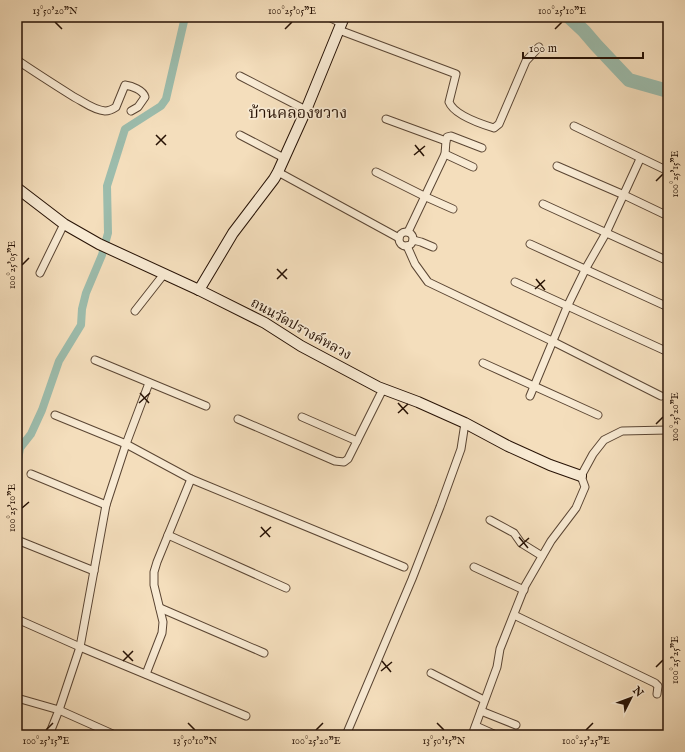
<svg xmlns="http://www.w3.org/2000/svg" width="685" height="752" font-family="'IM FELL English','Noto Serif Thai',serif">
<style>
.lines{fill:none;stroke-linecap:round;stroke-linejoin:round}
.canal{stroke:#9cbcac;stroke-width:8}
.river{stroke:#9cbcac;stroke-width:14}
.street-casing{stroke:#5a4533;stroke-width:9}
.secondary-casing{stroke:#271205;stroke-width:12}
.street{stroke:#f8ead3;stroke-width:7}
.secondary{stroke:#f8ead3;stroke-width:10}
.ticks{fill:none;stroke:#271205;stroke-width:1.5}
.labels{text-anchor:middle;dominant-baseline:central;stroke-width:3.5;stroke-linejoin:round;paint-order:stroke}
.street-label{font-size:14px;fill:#271205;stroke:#f8ead3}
.quarter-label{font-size:16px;fill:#271205;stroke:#f8ead3}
.neatline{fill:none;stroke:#271205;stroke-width:1.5}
.ticks-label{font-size:10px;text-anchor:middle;fill:#271205}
</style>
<rect width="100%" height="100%" fill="#f4debc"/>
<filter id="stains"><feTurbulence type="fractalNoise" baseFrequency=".005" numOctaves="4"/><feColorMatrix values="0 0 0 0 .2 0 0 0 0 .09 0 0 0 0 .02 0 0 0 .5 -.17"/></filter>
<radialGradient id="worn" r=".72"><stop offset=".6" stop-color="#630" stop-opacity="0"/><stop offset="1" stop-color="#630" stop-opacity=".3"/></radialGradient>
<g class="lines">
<path class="canal" d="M 17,467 L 20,448 L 31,434 L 42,410 L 59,361 L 81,325 L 82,309 L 86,293 L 102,255 L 108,233 L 107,186 L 125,129 L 161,106 L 166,99 L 185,17"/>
<path class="river" d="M 569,17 L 584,31 L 596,45 L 629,80 L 668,91"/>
<g class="street-casing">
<g id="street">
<path d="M 329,17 L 341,23"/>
<path d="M 339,30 L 456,74 L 449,102 C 454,115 481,124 494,128 L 499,124 L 526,61 L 539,47"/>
<path d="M 17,60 C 36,73 55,85 74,97 C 84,102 93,110 105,111 C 109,111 113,109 116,107 L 125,85 C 132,86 143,90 145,97 L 138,107 L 131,111"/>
<path d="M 240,76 L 306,110"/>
<path d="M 386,119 L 446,141"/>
<path d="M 574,126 L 668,171"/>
<path d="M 240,135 L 284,158"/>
<path d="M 445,154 L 473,167"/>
<path d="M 557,166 L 624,195 L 668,216"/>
<path d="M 278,172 L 399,238"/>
<path d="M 376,172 L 426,197 L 453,209"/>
<path d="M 543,204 L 668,261"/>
<circle cx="406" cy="239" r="7"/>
<path d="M 408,232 L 445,154 L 446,141 L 447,137 L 451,136 L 482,148"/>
<path d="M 413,240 L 421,242 L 433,247"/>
<path d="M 530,244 L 668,307"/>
<path d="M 407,246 L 415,264 L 428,282 L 552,341 L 661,396"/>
<path d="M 40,273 L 64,224"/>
<path d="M 515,282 L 668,352"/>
<path d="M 135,311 L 164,274"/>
<path d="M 95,360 L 206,406"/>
<path d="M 483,363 L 598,415"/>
<path d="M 530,396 L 567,307 L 586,268 L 606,233 L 640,159"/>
<path d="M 55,415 L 126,444 L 191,479 L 404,567"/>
<path d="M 302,417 L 357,441"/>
<path d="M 238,419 L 335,461 L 344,462 L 348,459 L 383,389"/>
<path d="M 31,474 L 106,505"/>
<path d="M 490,520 L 514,533 L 521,543 L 542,556"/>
<path d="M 168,535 L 286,588"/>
<path d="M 17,540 L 94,571"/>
<path d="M 474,567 L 524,590"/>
<path d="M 160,608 L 264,653"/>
<path d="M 514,615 L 655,683 L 658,686 L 657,694"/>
<path d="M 17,619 L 80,647 L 246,716"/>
<path d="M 431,673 L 484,700"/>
<path d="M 146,674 L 162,633 L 163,622 L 154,585 L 154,572 L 157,562 L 191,479"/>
<path d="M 17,698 L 59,710 L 115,735"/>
<path d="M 481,711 L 516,725"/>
<path d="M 476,726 L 496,735"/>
<path d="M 49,735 L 59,710 L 80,647 L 106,505 L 126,444 L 149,383"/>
<path d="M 346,735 L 412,579 L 440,507 L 461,449 L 465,423"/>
<path d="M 472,735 L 497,667 L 500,649 L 525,586 L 551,541 L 576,508 L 585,487 L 581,476 L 593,454 L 604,440 L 622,431 L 668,430"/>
</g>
</g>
<g class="secondary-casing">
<g id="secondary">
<path d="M 17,188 L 64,224 L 99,244 L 199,290 L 265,323 L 301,346 L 378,387 L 418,402 L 465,423 L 508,446 L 550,465 L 581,476"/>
<path d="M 199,290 L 233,233 L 274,179 L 278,172 L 306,110 L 344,17"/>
</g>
</g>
<use href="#street" class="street"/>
<use href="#secondary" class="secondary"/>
</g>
<path class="ticks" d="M 55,22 L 62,29M 285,29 L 292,22M 555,29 L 562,22M 156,135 L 166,145M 156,145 L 166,135M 415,145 L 424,156M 414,155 L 425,146M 656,181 L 663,174M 22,265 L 29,258M 277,269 L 287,279M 277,279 L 287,269M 536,279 L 545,290M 535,289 L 545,280M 140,393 L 149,403M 139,403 L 150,393M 398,403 L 408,414M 398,413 L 408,404M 656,424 L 663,417M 22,508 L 29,502M 261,527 L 270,537M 260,537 L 271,527M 519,537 L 528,548M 519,547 L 529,538M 123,651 L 133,661M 123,661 L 133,651M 382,661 L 391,672M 656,667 L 663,660M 381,671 L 392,662M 188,723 L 195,730M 437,723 L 444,730M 46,730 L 53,723M 316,730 L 323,723M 586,730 L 593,723"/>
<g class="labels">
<g class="street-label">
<text transform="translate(301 329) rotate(29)">ถนนวัดปรางค์หลวง</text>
</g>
<g class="quarter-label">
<text x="298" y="114">บ้านคลองขวาง</text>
</g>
</g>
<rect width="685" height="752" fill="none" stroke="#f4debc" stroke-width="44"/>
<g transform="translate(631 698) rotate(48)" stroke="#f8ead3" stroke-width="3" paint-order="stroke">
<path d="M0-3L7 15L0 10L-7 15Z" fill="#271205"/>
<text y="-6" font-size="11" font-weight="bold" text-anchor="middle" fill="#271205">N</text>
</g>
<path d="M523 52v6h120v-6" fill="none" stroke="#271205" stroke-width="2"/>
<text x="529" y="52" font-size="12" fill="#271205" stroke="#f8ead3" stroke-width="3" paint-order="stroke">100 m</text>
<rect x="22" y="22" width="641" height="708" class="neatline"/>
<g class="ticks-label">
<text x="55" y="14">13°50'20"N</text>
<text x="292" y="14">100°25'05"E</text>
<text x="562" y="14">100°25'10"E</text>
<text transform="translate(674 174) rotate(-90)" y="4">100°25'15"E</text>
<text transform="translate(11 265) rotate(-90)" y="4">100°25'05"E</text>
<text transform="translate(674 417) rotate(-90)" y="4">100°25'20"E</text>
<text transform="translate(11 508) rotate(-90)" y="4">100°25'10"E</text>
<text transform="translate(674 660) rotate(-90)" y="4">100°25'25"E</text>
<text x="46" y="744">100°25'15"E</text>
<text x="195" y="744">13°50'10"N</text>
<text x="316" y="744">100°25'20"E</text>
<text x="444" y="744">13°50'15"N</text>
<text x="586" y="744">100°25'25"E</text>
</g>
<rect width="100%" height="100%" filter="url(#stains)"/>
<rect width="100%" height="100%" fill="url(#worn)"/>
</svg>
